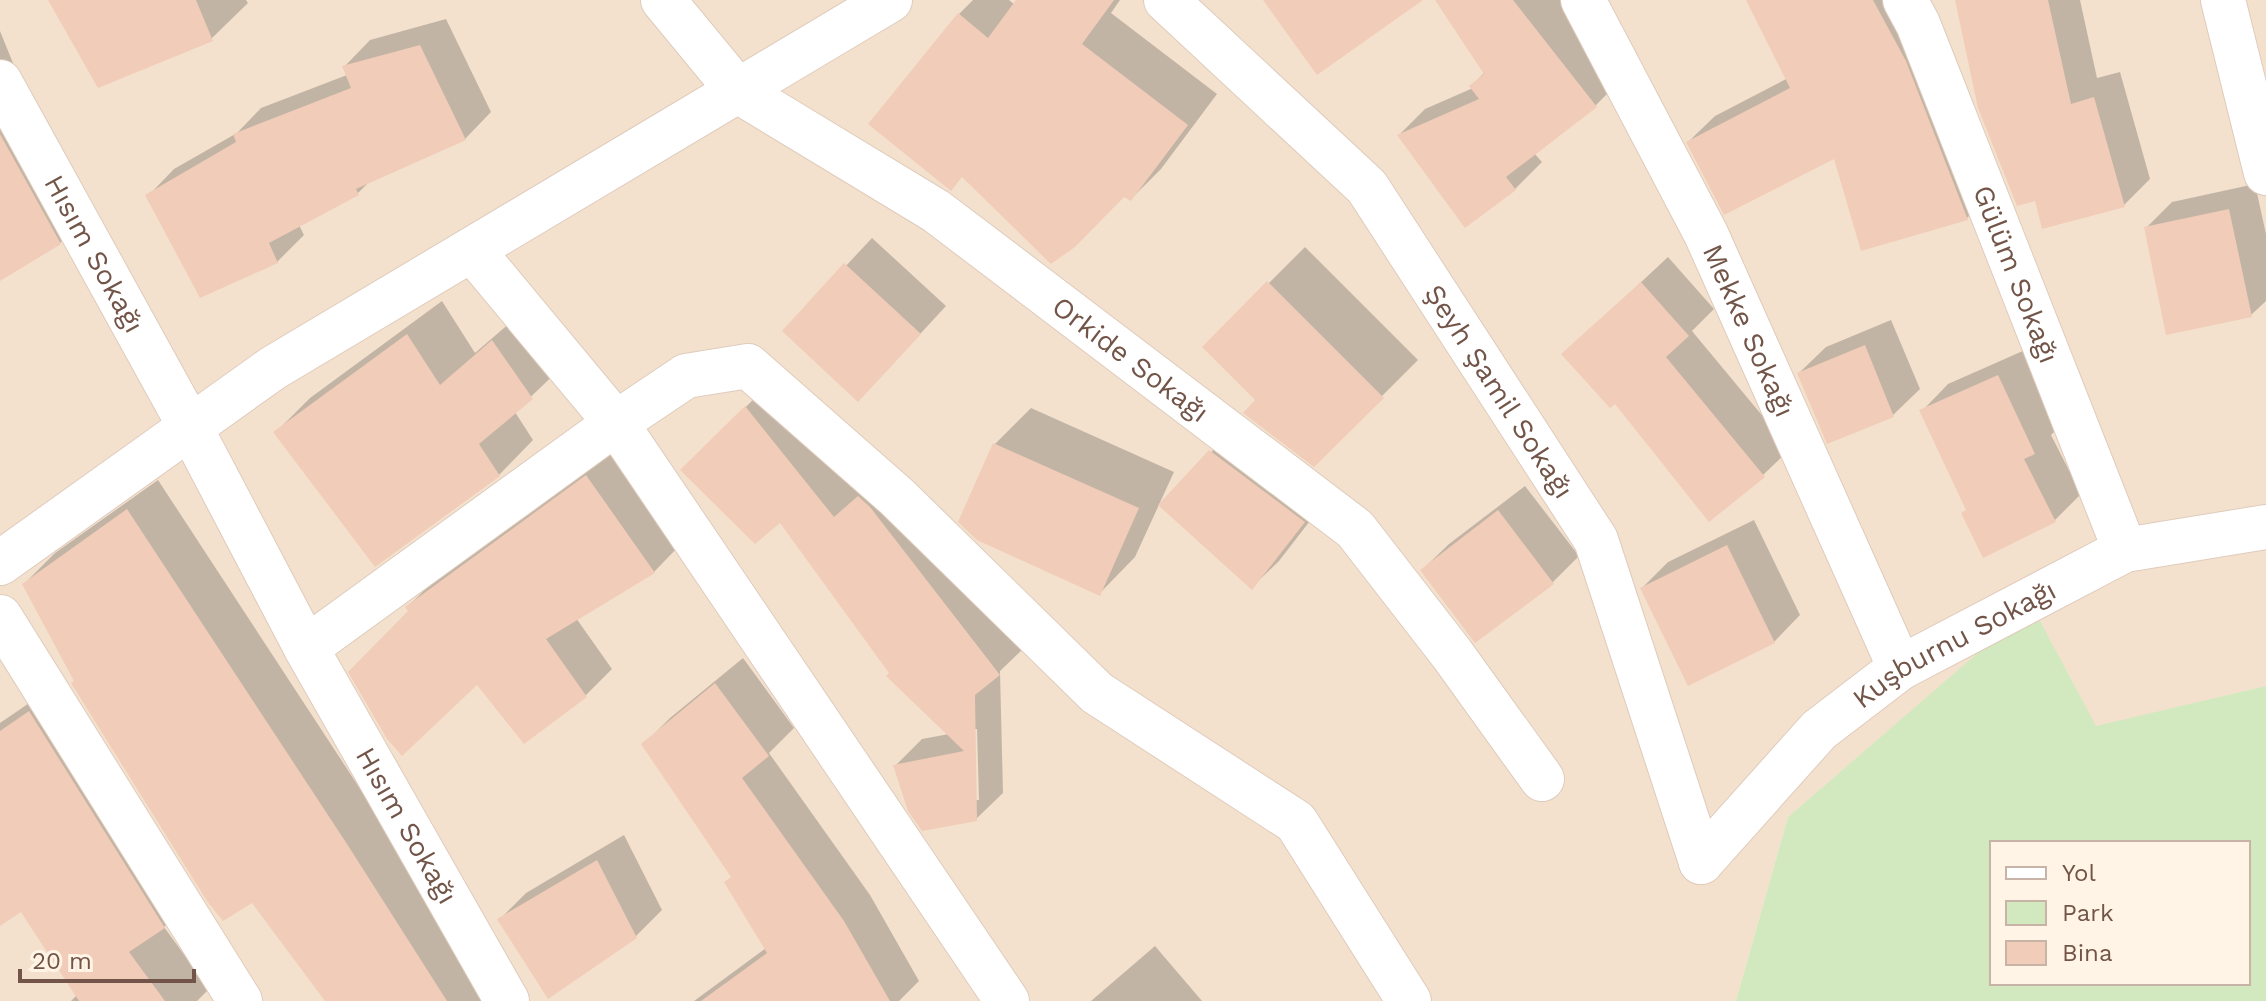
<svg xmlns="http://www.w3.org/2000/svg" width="2266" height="1001" font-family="'Work Sans',sans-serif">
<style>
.residential{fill:#f3e1ce}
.green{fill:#d2e9bf;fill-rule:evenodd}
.shadow{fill:#0003;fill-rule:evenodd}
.building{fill:#f1ccb8}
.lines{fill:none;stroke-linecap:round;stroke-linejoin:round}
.minor-casing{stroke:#dfcbbc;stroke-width:46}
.minor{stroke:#fff;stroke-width:44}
.labels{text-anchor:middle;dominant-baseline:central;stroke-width:6;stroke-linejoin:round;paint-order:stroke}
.street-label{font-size:28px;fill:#725548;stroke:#fff4e5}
</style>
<rect width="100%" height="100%" fill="#fcf0e0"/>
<path class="residential" d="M 0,0 L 2266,0 L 2266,686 L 2096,727 L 2032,607 L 1788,817 L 1736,1001 L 0,1001 Z"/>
<path class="green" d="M 2032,606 L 2096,726 L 2266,686 L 2266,1001 L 1736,1001 L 1788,817 ZM 1992,843 L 2248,843 L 2248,983 L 1992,983 Z"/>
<g class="shadow">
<path d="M 50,0 L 246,0 L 248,3 L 211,39 Z"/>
<path d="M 973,0 L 1009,0 L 1015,5 L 1018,0 L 1120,0 L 1111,13 L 1217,94 L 1161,169 L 1131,199 L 959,14 Z"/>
<path d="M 1437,0 L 1560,0 L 1622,79 L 1595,106 L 1534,153 L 1542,162 L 1515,189 L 1465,226 L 1399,135 L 1425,109 L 1473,88 L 1471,86 L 1485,72 Z"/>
<path d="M 1748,0 L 1913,0 L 1994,192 L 1967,218 L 1835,156 L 1688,142 L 1715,116 L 1788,78 Z"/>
<path d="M 1957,0 L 2080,0 L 2097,78 L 2120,72 L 2150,179 L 2124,205 L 2036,199 Z"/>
<path d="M 446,19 L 491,112 L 465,139 L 371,180 L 358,193 L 299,225 L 304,235 L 277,262 L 148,196 L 174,169 L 237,133 L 261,108 L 347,75 L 344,67 L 370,40 Z"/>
<path d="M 0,31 L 32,110 L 92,210 L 60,243 L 0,259 Z"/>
<path d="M 2255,184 L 2266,234 L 2266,301 L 2251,315 L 2146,228 L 2172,202 Z"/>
<path d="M 872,238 L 946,306 L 884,373 L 785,331 Z"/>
<path d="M 1305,247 L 1418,360 L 1314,464 L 1257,400 L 1205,347 Z"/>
<path d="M 1668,257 L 1714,309 L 1692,331 L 1790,449 L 1763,475 L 1615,401 L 1564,354 Z"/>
<path d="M 442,301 L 475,353 L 527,308 L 566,363 L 515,412 L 533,440 L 499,475 L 276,432 L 310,398 Z"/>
<path d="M 1891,320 L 1920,389 L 1893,415 L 1799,373 L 1826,347 Z"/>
<path d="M 2025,350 L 2060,426 L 2051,435 L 2081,494 L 2055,520 L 1922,411 L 1948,384 Z"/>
<path d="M 772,381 L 1025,647 L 1000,671 L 1003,793 L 976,819 L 895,766 L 922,739 L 949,734 L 891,673 L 780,521 L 682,470 ZM 973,729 L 977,729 L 979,800 L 975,800 Z"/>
<path d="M 1031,408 L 1174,472 L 1135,557 L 1099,594 L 995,444 Z"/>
<path d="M 1237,425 L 1330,495 L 1279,561 L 1252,587 L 1161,505 Z"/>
<path d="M 614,451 L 680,545 L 654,572 L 576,618 L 612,669 L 585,696 L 478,682 L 407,607 L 434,581 Z"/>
<path d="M 158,480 L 499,1001 L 326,1001 L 253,900 L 76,680 L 24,584 L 55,553 Z"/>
<path d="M 1525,486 L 1579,556 L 1552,583 L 1422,570 L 1449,544 Z"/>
<path d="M 1754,520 L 1800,615 L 1774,642 L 1642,588 L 1668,562 Z"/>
<path d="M 743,658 L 794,728 L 769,753 L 870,895 L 919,981 L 899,1001 L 694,1001 L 766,948 L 733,876 L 644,744 L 670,718 Z"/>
<path d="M 60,682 L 194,896 L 164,927 L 209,989 L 197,1001 L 71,1001 L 78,994 L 21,909 L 0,894 L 0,723 Z"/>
<path d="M 624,835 L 662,910 L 636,936 L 500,919 L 526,893 Z"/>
<path d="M 1155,946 L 1202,1001 L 1091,1001 Z"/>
</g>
<g class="building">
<path d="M 48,0 L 196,0 L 213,41 L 98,88 Z"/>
<path d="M 1016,0 L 1114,0 L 1082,44 L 1188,125 L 1131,201 L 1124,197 L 1075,247 L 1051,264 L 962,177 L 951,191 L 868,124 L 958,13 L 988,38 Z"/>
<path d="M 1263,0 L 1423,0 L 1317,75 Z"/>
<path d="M 1435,0 L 1513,0 L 1597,107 L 1506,177 L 1516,190 L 1465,228 L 1397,135 L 1479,99 L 1469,86 L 1484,74 Z"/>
<path d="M 1746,0 L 1873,0 L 1906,61 L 1968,220 L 1861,251 L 1834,159 L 1724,215 L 1686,142 L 1790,88 Z"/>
<path d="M 1955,0 L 2048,0 L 2071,104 L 2094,97 L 2125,207 L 2042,229 L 2035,201 L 2017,206 L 1978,108 Z"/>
<path d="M 420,45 L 466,140 L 356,189 L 359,195 L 269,243 L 278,263 L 200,298 L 145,195 L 236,142 L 233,134 L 351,88 L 342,66 Z"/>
<path d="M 0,134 L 61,244 L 0,281 Z"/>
<path d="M 2229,209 L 2252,317 L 2166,335 L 2144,227 Z"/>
<path d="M 844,263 L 921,334 L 858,402 L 782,331 Z"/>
<path d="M 1267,281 L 1384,398 L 1314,467 L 1243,413 L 1255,400 L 1202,347 Z"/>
<path d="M 1641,282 L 1689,336 L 1666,357 L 1765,477 L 1709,522 L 1615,404 L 1610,408 L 1561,354 Z"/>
<path d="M 407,334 L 440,385 L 492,340 L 533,399 L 479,444 L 500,476 L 375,567 L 273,432 Z"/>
<path d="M 1865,345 L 1894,417 L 1827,444 L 1797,373 Z"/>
<path d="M 1998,375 L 2035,454 L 2024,459 L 2056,522 L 1983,558 L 1961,513 L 1966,510 L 1919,410 Z"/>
<path d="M 745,406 L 834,517 L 858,496 L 870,507 L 1000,675 L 975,695 L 977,821 L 922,831 L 908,811 L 893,765 L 964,751 L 886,676 L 889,673 L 780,523 L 755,544 L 680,470 Z"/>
<path d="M 993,443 L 1139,508 L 1100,596 L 977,540 L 958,522 Z"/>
<path d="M 1209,450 L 1305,522 L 1252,590 L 1158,505 Z"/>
<path d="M 586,475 L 655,573 L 546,639 L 587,697 L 524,744 L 477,685 L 402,756 L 387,739 L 348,672 L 408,611 L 405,607 Z"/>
<path d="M 127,509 L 347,844 L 447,1001 L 325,1001 L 252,903 L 223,921 L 207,901 L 71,683 L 74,681 L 22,584 Z"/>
<path d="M 1498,510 L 1554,584 L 1475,643 L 1420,570 Z"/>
<path d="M 1727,545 L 1775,643 L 1688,686 L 1640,588 Z"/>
<path d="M 715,683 L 769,756 L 742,778 L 844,921 L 890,1001 L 701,1001 L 767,953 L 724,882 L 731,877 L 641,744 Z"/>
<path d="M 29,711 L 165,928 L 129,952 L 165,1001 L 79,1001 L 21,912 L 0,926 L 0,731 Z"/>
<path d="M 597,860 L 637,938 L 548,999 L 497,919 Z"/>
</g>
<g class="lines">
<g class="minor-casing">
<g id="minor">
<path id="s1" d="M 663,0 L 738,91 L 936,211 L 1355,529 L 1452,654 L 1542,779"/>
<path id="s2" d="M 1166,0 L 1367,187 L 1596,540 L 1701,862"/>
<path id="s3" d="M 1583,0 L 1706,234 L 1900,668"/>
<path id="s4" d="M 1905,0 L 1918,24 L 2125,550"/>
<path d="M 2223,0 L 2266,173"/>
<path id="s5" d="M 0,82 L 189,425 L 306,648 L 616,423 L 1007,1001"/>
<path d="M 472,250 L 616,423 L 686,376 L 748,366 L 897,497 L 1097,693 L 1296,822 L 1409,1001"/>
<path d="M 0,563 L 273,368 L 890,0"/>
<path d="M 0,617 L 240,1001"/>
<path id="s6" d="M 306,648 L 507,1001"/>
<path id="s7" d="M 1701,862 L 1819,730 L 1900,668 L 2125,550 L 2266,527"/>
</g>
</g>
<use href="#minor" class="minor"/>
</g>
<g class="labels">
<g class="street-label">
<text stroke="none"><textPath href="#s5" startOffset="196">Hısım Sokağı</textPath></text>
<text stroke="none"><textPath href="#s4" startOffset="296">Gülüm Sokağı</textPath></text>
<text stroke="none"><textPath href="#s3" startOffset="370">Mekke Sokağı</textPath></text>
<text stroke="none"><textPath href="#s1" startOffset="594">Orkide Sokağı</textPath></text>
<text stroke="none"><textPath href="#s2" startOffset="518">Şeyh Şamil Sokağı</textPath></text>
<text stroke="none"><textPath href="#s7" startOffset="338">Kuşburnu Sokağı</textPath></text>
<text stroke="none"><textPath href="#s6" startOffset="204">Hısım Sokağı</textPath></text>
</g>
</g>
<rect x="1990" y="841" width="260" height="144" fill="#fff4e5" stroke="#c7b4a6" stroke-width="2"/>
<rect x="2006" y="867" width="40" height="12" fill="#ffffff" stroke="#c7b4a6" stroke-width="2"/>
<text x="2062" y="881" font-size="24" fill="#725548">Yol</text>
<rect x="2006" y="901" width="40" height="24" fill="#d2e9bf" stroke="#c7b4a6" stroke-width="2"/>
<text x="2062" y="921" font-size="24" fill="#725548">Park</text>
<rect x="2006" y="941" width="40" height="24" fill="#f1ccb8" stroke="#c7b4a6" stroke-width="2"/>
<text x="2062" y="961" font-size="24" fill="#725548">Bina</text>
<path d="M20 969v12h174v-12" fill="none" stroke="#725548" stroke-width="4"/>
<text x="32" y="969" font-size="24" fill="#725548" stroke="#fff4e5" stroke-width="6" paint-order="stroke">20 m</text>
</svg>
